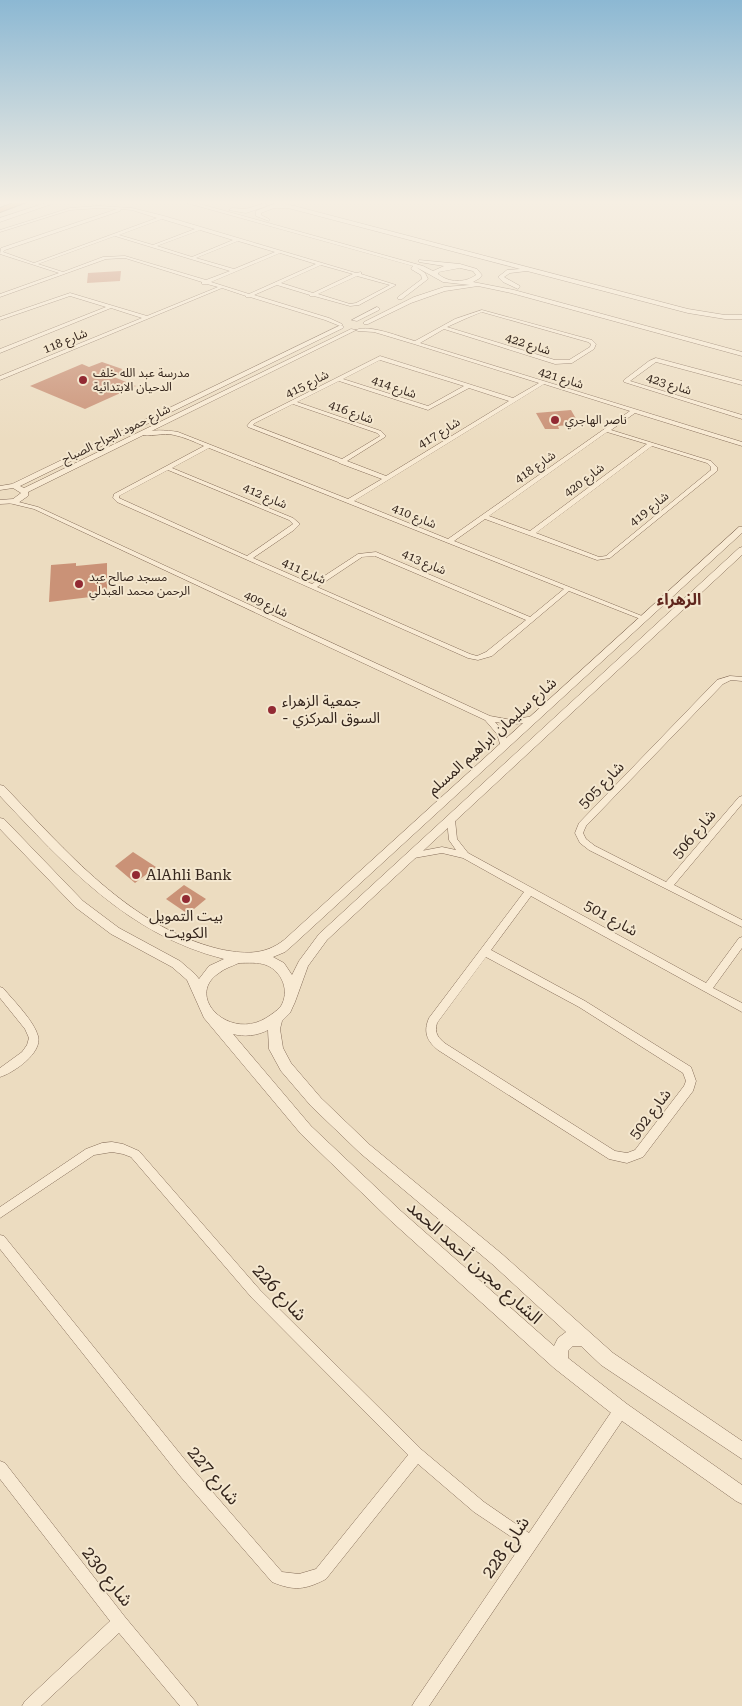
<svg xmlns="http://www.w3.org/2000/svg" width="742" height="1706" font-family="'Roboto Serif','Noto Sans Arabic',serif">
<style>
.building{fill:#ca9277}
.lines{fill:none;stroke-linecap:round;stroke-linejoin:round}
.minor-casing{stroke:#856d59;stroke-width:1}
.tertiary-casing{stroke:#856d59;stroke-width:1}
.motorway-casing{stroke:#533b2d;stroke-width:2}
.minor{fill:#f8ead3;fill-rule:evenodd}
.tertiary{fill:#f8ead3;fill-rule:evenodd}
.motorway{fill:#db9352;fill-rule:evenodd}
.poi-dot{fill:#922a33;stroke:#f4e7cf;stroke-width:2}
.labels{text-anchor:middle;dominant-baseline:central;stroke-width:4;stroke-linejoin:round;paint-order:stroke}
.far-street-label{font-size:12px;fill:#35261d;stroke:#f4e7cf}
.far-poi-label{font-size:12px;fill:#35261d;stroke:#f4e7cf;text-anchor:start}
.poi-label{font-size:15px;fill:#35261d;stroke:#f4e7cf;text-anchor:start}
.street-label{font-size:15px;fill:#35261d;stroke:#f4e7cf}
.far-district-label{font-size:16px;font-weight:bold;fill:#60261d;stroke:#f4e7cf}
.near-street-label{font-size:18px;fill:#35261d;stroke:#f4e7cf}
</style>
<rect width="100%" height="100%" fill="#ecdcc0"/>
<g class="building">
<path d="M 121,271 L 120,281 L 87,283 L 88,273 Z"/>
<path d="M 102,362 L 128,371 L 114,377 L 136,386 L 85,409 L 30,386 L 82,364 L 89,367 Z"/>
<path d="M 571,410 L 579,424 L 558,426 L 559,429 L 545,429 L 536,413 Z"/>
<path d="M 76,563 L 76,566 L 107,563 L 107,595 L 49,602 L 51,565 Z"/>
<path d="M 133,852 L 156,867 L 135,883 L 115,866 Z"/>
<path d="M 184,885 L 206,899 L 188,914 L 166,899 Z"/>
</g>
<g class="lines">
<g class="minor-casing">
<g id="minor">
<path d="M 99,206 L 132,208 L 164,216 L 356,273 L 361,272 L 361,274 L 396,285 L 359,305 L 350,306 L 314,296 L 310,296 L 310,295 L 277,285 L 254,295 L 329,318 L 342,324 L 342,325 L 340,326 L 325,320 L 250,297 L 246,297 L 246,296 L 222,288 L 0,380 L 0,376 L 142,318 L 111,308 L 0,353 L 0,349 L 106,307 L 70,296 L 0,320 L 0,317 L 70,293 L 147,316 L 218,287 L 207,284 L 202,284 L 202,282 L 125,258 L 106,259 L 0,297 L 0,294 L 59,273 L 0,254 L 1,248 L 117,209 L 99,208 L 70,210 L 0,232 L 0,230 L 70,208 ZM 121,209 L 132,210 L 157,218 L 34,263 L 3,252 L 5,250 L 120,211 ZM 162,219 L 195,229 L 153,245 L 119,235 ZM 200,230 L 233,240 L 192,257 L 157,246 ZM 115,236 L 230,271 L 206,280 L 125,256 L 103,257 L 63,272 L 38,264 ZM 238,241 L 275,252 L 234,269 L 196,258 ZM 280,253 L 316,264 L 249,294 L 211,282 ZM 321,265 L 353,274 L 313,293 L 281,283 ZM 357,276 L 390,285 L 356,303 L 350,304 L 318,294 Z"/>
<path d="M 482,310 L 592,340 L 596,344 L 594,349 L 572,363 L 555,364 L 444,329 L 420,343 L 742,442 L 742,446 L 635,413 L 611,430 L 711,461 L 717,467 L 717,471 L 610,558 L 597,560 L 485,519 L 454,541 L 647,618 L 647,620 L 643,620 L 569,591 L 492,656 L 478,660 L 468,658 L 117,502 L 113,498 L 114,494 L 204,446 C 195,442 184,437 174,435 C 164,432 148,438 139,434 C 150,429 166,430 178,432 L 348,499 L 382,479 L 339,463 L 338,462 L 248,427 L 247,426 L 251,421 L 380,356 L 513,398 L 539,383 L 414,344 L 374,332 L 358,331 L 356,330 C 370,324 400,337 415,341 L 455,319 ZM 482,312 L 588,342 L 591,344 L 590,347 L 569,360 L 555,360 L 447,327 L 467,318 ZM 380,360 L 464,386 L 428,406 L 343,379 ZM 339,381 L 428,410 L 469,388 L 509,401 L 386,476 L 347,461 L 385,437 L 386,436 L 381,431 L 297,402 ZM 544,384 L 630,411 L 448,539 L 354,501 ZM 293,404 L 377,433 L 380,436 L 342,459 L 253,425 L 255,423 ZM 607,432 L 647,444 L 530,531 L 489,516 ZM 652,446 L 707,463 L 711,467 L 711,470 L 606,556 L 599,557 L 536,533 ZM 209,448 L 564,589 L 530,617 L 376,552 L 358,554 L 312,584 L 253,558 L 294,530 L 300,524 L 293,518 L 172,468 ZM 168,470 L 289,520 L 293,524 L 247,556 L 119,498 L 119,496 ZM 375,556 L 526,620 L 486,652 L 477,656 L 470,654 L 317,587 L 362,557 Z"/>
<path d="M 656,358 L 742,381 L 742,385 L 656,362 L 630,381 L 742,415 L 742,419 L 624,382 L 624,380 L 649,361 Z"/>
<path d="M 11,500 L 38,507 L 490,716 L 512,720 L 533,716 L 537,718 C 525,726 509,724 495,722 L 505,733 L 508,745 L 507,747 L 501,747 L 497,734 L 485,720 L 34,509 L 9,503 L 8,502 Z"/>
<path d="M 730,676 L 742,677 L 742,681 L 731,680 L 723,684 L 586,826 L 583,833 L 586,839 L 595,846 L 666,882 L 739,797 L 742,796 L 742,804 L 674,885 L 742,920 L 742,927 L 589,850 L 580,843 L 575,833 L 579,823 L 717,680 Z"/>
<path d="M 451,817 L 455,820 L 457,839 L 468,853 L 706,983 L 739,938 L 742,937 L 742,948 L 713,988 L 742,1003 L 742,1012 L 531,896 L 491,950 L 585,1001 L 691,1067 L 696,1081 L 693,1091 L 643,1157 L 627,1163 L 609,1159 L 438,1050 C 427,1041 423,1032 429,1018 L 524,892 L 463,858 L 442,853 L 414,858 L 411,857 L 410,855 L 411,853 L 442,847 L 456,850 L 449,840 L 447,820 ZM 486,957 L 579,1007 L 683,1073 L 686,1081 L 684,1086 L 635,1150 L 627,1153 L 615,1151 L 446,1044 C 438,1038 434,1033 437,1023 Z"/>
<path d="M 0,987 L 3,988 C 14,1001 34,1021 38,1036 C 43,1053 13,1073 0,1077 L 0,1068 L 22,1052 L 27,1045 L 29,1038 L 25,1029 L 0,998 Z"/>
<path d="M 112,1142 L 123,1144 L 139,1151 L 260,1290 L 422,1450 L 484,1502 L 529,1533 L 616,1405 L 621,1404 L 626,1405 L 627,1410 L 626,1415 L 429,1706 L 412,1706 L 415,1701 L 522,1544 L 474,1512 L 418,1464 L 326,1579 C 305,1590 294,1591 272,1582 L 180,1476 L 0,1249 L 0,1235 L 4,1236 L 190,1466 L 282,1572 L 299,1574 L 316,1569 L 408,1455 L 252,1298 L 131,1157 L 123,1154 L 112,1152 L 94,1155 L 0,1218 L 0,1207 L 86,1149 L 102,1143 Z"/>
<path d="M 0,1461 L 5,1463 L 125,1617 L 195,1701 L 198,1706 L 180,1706 L 119,1633 L 41,1706 L 22,1706 L 25,1701 L 110,1621 L 0,1479 Z"/>
</g>
</g>
<g class="tertiary-casing">
<g id="tertiary">
<path d="M 52,201 L 60,201 L 0,222 L 0,218 Z"/>
<path d="M 180,201 L 189,201 L 423,266 L 433,271 L 444,266 L 419,262 L 419,260 L 460,264 L 477,269 L 482,275 L 480,278 L 473,282 L 514,290 L 742,352 L 742,356 L 511,293 L 478,286 L 445,291 L 411,303 L 368,324 L 364,324 L 364,322 L 414,297 L 444,287 L 470,285 L 443,282 L 416,267 L 425,273 L 428,279 L 402,299 L 398,299 L 398,297 L 422,279 L 421,275 L 411,269 L 413,266 ZM 460,268 L 473,271 L 476,275 C 465,283 449,283 438,274 L 439,272 Z"/>
<path d="M 279,202 L 688,309 L 725,315 L 742,315 L 742,319 L 725,319 L 688,313 L 527,271 L 510,273 L 504,277 L 520,286 L 518,289 L 503,282 L 498,277 L 507,270 L 520,269 L 288,208 L 274,208 L 261,213 L 261,215 L 269,219 L 269,221 L 256,216 L 256,211 Z"/>
<path d="M 265,203 L 267,206 L 246,213 L 229,210 L 232,208 L 246,209 Z"/>
<path d="M 377,307 L 379,308 L 379,310 L 357,321 L 352,320 Z"/>
<path d="M 341,325 L 344,327 L 343,328 L 20,486 L 24,488 L 351,329 L 356,330 L 28,492 L 28,496 L 18,503 L 0,504 L 0,500 L 13,499 L 21,493 L 13,488 L 0,490 L 0,486 L 12,484 Z"/>
<path d="M 739,527 L 742,527 L 742,533 L 292,946 L 285,952 L 273,957 L 284,963 L 292,975 L 299,961 L 319,934 L 739,548 L 742,547 L 742,555 L 327,940 L 308,966 L 295,1002 L 290,1013 L 282,1021 L 280,1029 L 283,1048 L 291,1063 L 321,1098 L 370,1145 L 502,1254 L 613,1353 L 742,1441 L 742,1459 L 601,1365 L 581,1346 L 573,1346 L 568,1351 L 568,1358 L 627,1404 L 742,1485 L 742,1504 L 736,1501 L 615,1416 L 554,1368 L 391,1221 L 301,1134 L 204,1018 L 187,980 L 172,967 L 111,934 L 75,907 L 0,829 L 0,818 L 4,819 L 83,901 L 119,928 L 180,961 L 195,974 L 199,979 L 209,966 L 224,959 C 128,935 65,865 0,796 L 0,785 L 4,786 C 65,850 130,927 219,949 C 243,954 264,956 284,940 ZM 239,963 C 248,963 258,962 266,965 C 282,971 290,991 281,1006 C 277,1011 272,1014 266,1018 C 229,1041 184,996 219,973 C 225,968 233,966 239,963 ZM 268,1030 L 269,1049 L 281,1071 L 311,1106 L 360,1153 L 492,1264 L 566,1332 L 558,1338 L 554,1346 L 401,1211 L 311,1126 L 233,1034 C 244,1037 257,1036 268,1030 Z"/>
</g>
</g>
<g class="motorway-casing">
<path id="motorway" d="M 18,201 L 29,201 L 0,212 L 0,208 Z"/>
</g>
<use href="#minor" class="minor"/>
<use href="#tertiary" class="tertiary"/>
<use href="#motorway" class="motorway"/>
</g>
<linearGradient id="sky" x2="0" y2="1"><stop stop-color="#8cb8d3"/><stop offset="0.46" stop-color="#f6efe3"/><stop offset="1" stop-color="#f6efe3" stop-opacity="0"/></linearGradient>
<rect width="742" height="440" fill="url(#sky)"/>
<g class="poi-dot">
<circle cx="83" cy="380" r="5"/>
<circle cx="555" cy="420" r="5"/>
<circle cx="79" cy="584" r="5"/>
<circle cx="272" cy="710" r="5"/>
<circle cx="136" cy="875" r="5"/>
<circle cx="186" cy="899" r="5"/>
</g>
<g class="labels">
<g class="far-street-label">
<text transform="translate(65 341) rotate(-22)">شارع 118</text>
<text transform="translate(528 344) rotate(17)">شارع 422</text>
<text transform="translate(561 378) rotate(17)">شارع 421</text>
<text transform="translate(307 384) rotate(-27)">شارع 415</text>
<text transform="translate(669 384) rotate(17)">شارع 423</text>
<text transform="translate(394 387) rotate(19)">شارع 414</text>
<text transform="translate(351 412) rotate(20)">شارع 416</text>
<text transform="translate(439 433) rotate(-32)">شارع 417</text>
<text transform="translate(116 434) rotate(-26)">شارع حمود الجراح الصباح</text>
<text transform="translate(535 467) rotate(-35)">شارع 418</text>
<text transform="translate(584 480) rotate(-37)">شارع 420</text>
<text transform="translate(265 496) rotate(23)">شارع 412</text>
<text transform="translate(649 509) rotate(-39)">شارع 419</text>
<text transform="translate(414 516) rotate(22)">شارع 410</text>
<text transform="translate(424 562) rotate(23)">شارع 413</text>
<text transform="translate(304 571) rotate(24)">شارع 411</text>
<text transform="translate(266 604) rotate(25)">شارع 409</text>
</g>
<g class="far-poi-label">
<text x="93" y="373">مدرسة عبد الله خلف<tspan x="93" dy="14">الدحيان الابتدائية</tspan></text>
<text x="565" y="420">ناصر الهاجري</text>
<text x="89" y="577">مسجد صالح عبد<tspan x="89" dy="14">الرحمن محمد العبدلي</tspan></text>
</g>
<g class="poi-label">
<text x="282" y="701">جمعية الزهراء<tspan x="282" dy="17">- السوق المركزي</tspan></text>
<text x="146" y="875">AlAhli Bank</text>
<text x="186" y="916" text-anchor="middle">بيت التمويل<tspan x="186" dy="17">الكويت</tspan></text>
</g>
<g class="street-label">
<text transform="translate(492 736) rotate(-42)">شارع سليمان ابراهيم المسلم</text>
<text transform="translate(601 785) rotate(-46)">شارع 505</text>
<text transform="translate(694 834) rotate(-50)">شارع 506</text>
<text transform="translate(611 918) rotate(29)">شارع 501</text>
<text transform="translate(650 1114) rotate(-53)">شارع 502</text>
</g>
<g class="far-district-label">
<text x="679" y="599">الزهراء</text>
</g>
<g class="near-street-label">
<text transform="translate(475 1262) rotate(42)">الشارع مجرن أحمد الحمد</text>
<text transform="translate(280 1292) rotate(47)">شارع 226</text>
<text transform="translate(214 1475) rotate(50)">شارع 227</text>
<text transform="translate(505 1547) rotate(-56)">شارع 228</text>
<text transform="translate(108 1576) rotate(52)">شارع 230</text>
</g>
</g>
</svg>
